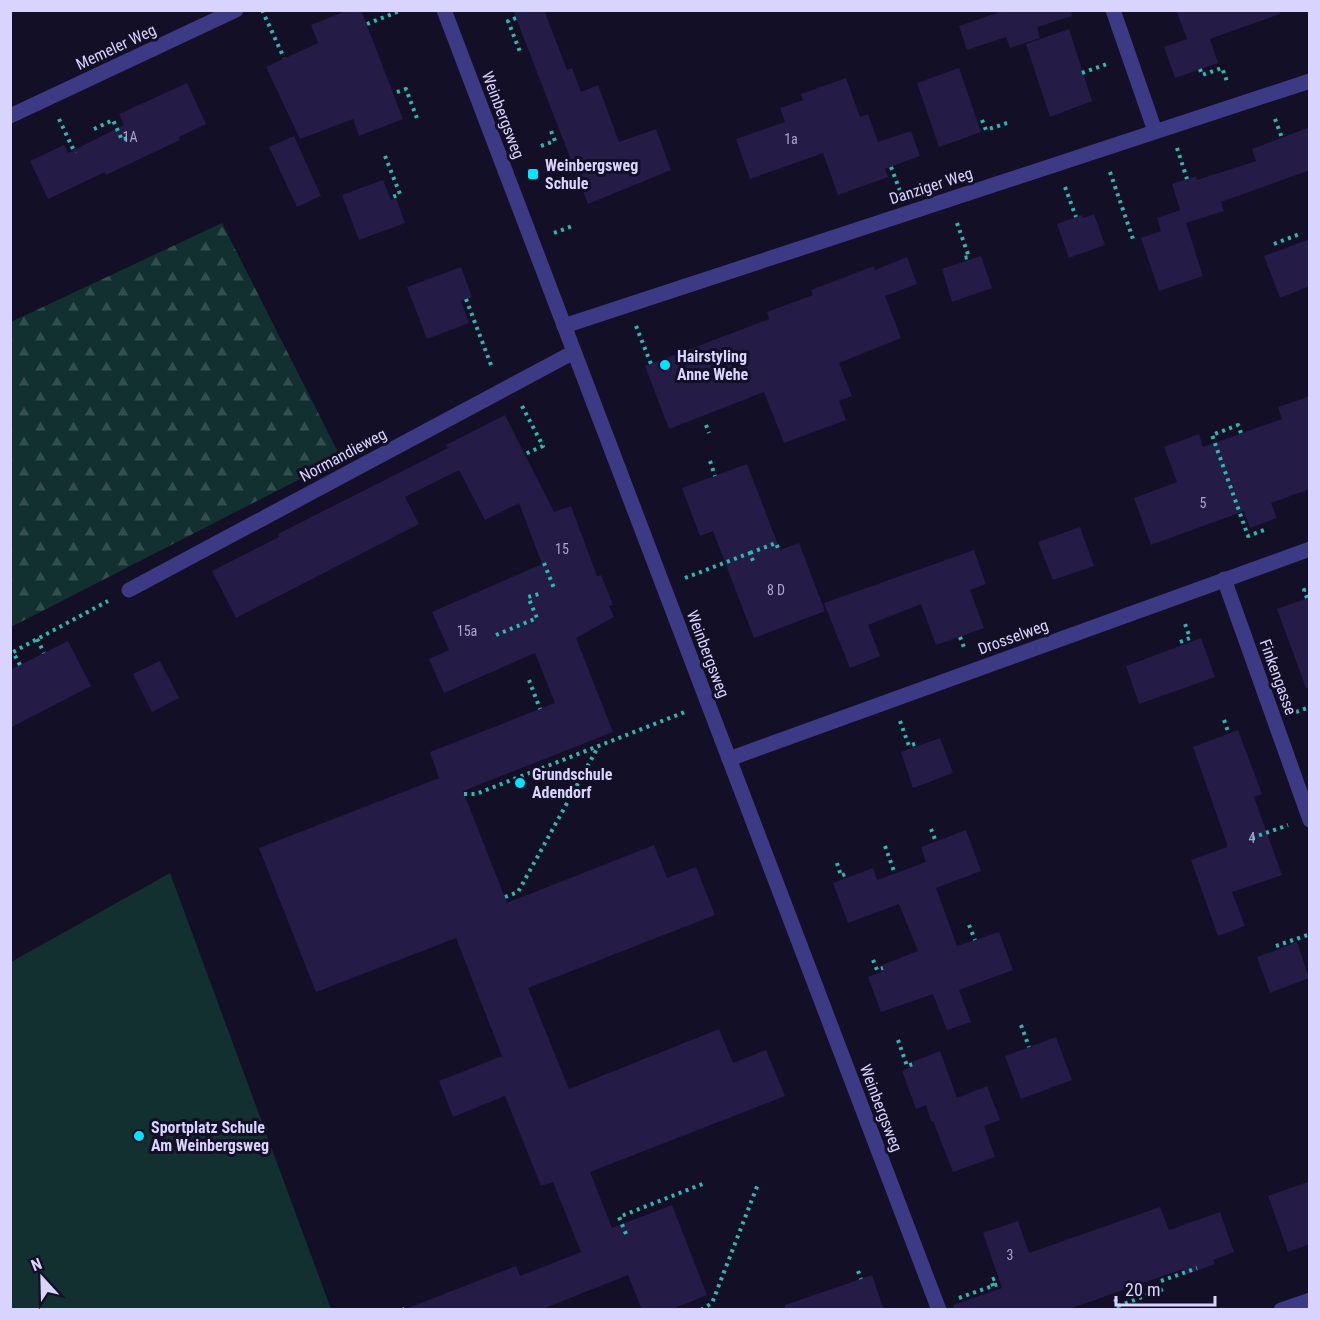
<svg xmlns="http://www.w3.org/2000/svg" width="1320" height="1320" font-family="'Roboto Condensed',sans-serif">
<style>
.grass{fill:#12302f}
.forest{fill:url(#forest-firs)}
.building{fill:#241b47}
.lines{fill:none;stroke-linecap:round;stroke-linejoin:round}
.path{stroke:#2fb8b0;stroke-width:4;stroke-dasharray:3 4.5;stroke-linecap:butt}
.minor{stroke:#3d3a85;stroke-width:15}
.poi-dot{fill:#00e5ff;stroke:#130f26;stroke-width:2}
.labels{text-anchor:middle;dominant-baseline:central;stroke-width:6;stroke-linejoin:round;paint-order:stroke}
.number-label{font-size:14px;fill:#aca6d1}
.street-label{font-size:16px;fill:#d9d4ff;stroke:#130f26}
.poi-label{font-size:16px;font-weight:bold;fill:#d9d4ff;stroke:#130f26;text-anchor:start}
</style>
<defs>
<pattern id="forest-firs" width="22" height="20" patternUnits="userSpaceOnUse" patternTransform="scale(1.5)"><rect width="22" height="20" fill="#12302f"/><path d="M5 1l3.5 6h-7zM16 11l3.5 6h-7z" fill="#344d4e"/></pattern>
</defs>
<rect width="100%" height="100%" fill="#130f26"/>
<path class="grass" d="M 170,873 L 331,1309 L 11,1309 L 11,962 Z"/>
<path class="forest" d="M 222,223 L 341,458 L 11,627 L 11,322 Z"/>
<g class="building">
<path d="M 348,10 L 361,10 L 403,119 L 359,136 L 353,119 L 300,139 L 266,67 L 318,43 L 311,25 Z"/>
<path d="M 513,10 L 544,10 L 567,70 L 572,68 L 581,92 L 598,85 L 619,142 L 656,129 L 671,170 L 588,204 Z"/>
<path d="M 996,10 L 1071,10 L 1072,16 L 1037,27 L 1040,38 L 1010,48 L 1006,37 L 967,50 L 959,26 L 997,13 Z"/>
<path d="M 1176,10 L 1279,10 L 1280,14 L 1210,39 L 1218,63 L 1175,78 L 1164,47 L 1187,39 Z"/>
<path d="M 1069,29 L 1092,101 L 1050,117 L 1026,44 Z"/>
<path d="M 959,68 L 981,132 L 939,147 L 917,83 Z"/>
<path d="M 846,78 L 860,117 L 868,114 L 878,142 L 911,131 L 920,156 L 885,169 L 888,177 L 838,195 L 823,153 L 750,179 L 736,139 L 785,122 L 780,108 L 803,100 L 801,94 Z"/>
<path d="M 187,83 L 206,124 L 179,137 L 180,140 L 106,175 L 105,172 L 48,199 L 30,161 L 64,145 L 68,153 L 124,125 L 119,114 Z"/>
<path d="M 1310,127 L 1310,170 L 1221,202 L 1224,211 L 1186,223 L 1203,276 L 1159,291 L 1141,238 L 1161,231 L 1157,218 L 1180,210 L 1172,184 L 1196,176 L 1197,180 L 1256,161 L 1252,149 Z"/>
<path d="M 294,136 L 321,196 L 297,207 L 269,147 Z"/>
<path d="M 383,180 L 391,200 L 396,198 L 405,223 L 359,240 L 342,195 Z"/>
<path d="M 1094,214 L 1105,245 L 1069,258 L 1057,224 L 1082,215 L 1083,218 Z"/>
<path d="M 1310,239 L 1310,286 L 1280,298 L 1264,256 Z"/>
<path d="M 981,256 L 992,288 L 952,302 L 942,269 Z"/>
<path d="M 907,257 L 917,284 L 885,296 L 901,338 L 839,363 L 852,396 L 839,401 L 846,420 L 784,443 L 764,392 L 669,429 L 645,366 L 769,319 L 767,312 L 813,295 L 811,290 L 874,266 L 875,270 Z"/>
<path d="M 461,267 L 472,297 L 461,301 L 469,323 L 427,339 L 407,287 Z"/>
<path d="M 1310,396 L 1310,489 L 1271,503 L 1277,518 L 1250,528 L 1244,511 L 1151,545 L 1134,498 L 1177,482 L 1164,447 L 1199,434 L 1203,447 L 1282,419 L 1278,407 Z"/>
<path d="M 505,415 L 554,512 L 571,506 L 597,576 L 601,575 L 613,605 L 609,606 L 614,617 L 576,638 L 613,732 L 463,791 L 507,903 L 654,845 L 667,878 L 696,867 L 715,915 L 528,988 L 569,1089 L 719,1029 L 733,1063 L 766,1050 L 785,1096 L 590,1172 L 612,1228 L 672,1205 L 707,1295 L 670,1310 L 642,1310 L 628,1275 L 540,1310 L 409,1310 L 408,1308 L 516,1266 L 520,1276 L 581,1252 L 553,1182 L 541,1186 L 505,1096 L 453,1117 L 439,1081 L 502,1056 L 456,938 L 316,992 L 259,848 L 439,778 L 430,752 L 555,703 L 535,653 L 444,693 L 429,659 L 449,650 L 432,612 L 542,564 L 519,503 L 485,520 L 459,470 L 405,497 L 419,524 L 236,618 L 212,571 L 279,537 L 278,534 L 448,448 L 446,445 Z"/>
<path d="M 747,464 L 780,550 L 799,543 L 825,611 L 754,638 L 713,531 L 700,536 L 682,488 Z"/>
<path d="M 1080,527 L 1094,566 L 1053,580 L 1038,542 Z"/>
<path d="M 974,550 L 986,584 L 970,590 L 984,628 L 936,645 L 921,604 L 868,625 L 880,656 L 850,668 L 824,603 Z"/>
<path d="M 1310,597 L 1310,687 L 1306,688 L 1277,609 Z"/>
<path d="M 1201,638 L 1215,677 L 1139,704 L 1126,666 Z"/>
<path d="M 68,641 L 91,686 L 10,728 L 10,670 Z"/>
<path d="M 160,661 L 179,698 L 152,712 L 133,674 Z"/>
<path d="M 1238,730 L 1262,794 L 1254,797 L 1282,875 L 1232,892 L 1245,926 L 1218,936 L 1191,860 L 1227,847 L 1227,844 L 1193,747 Z"/>
<path d="M 940,738 L 953,773 L 913,788 L 901,752 Z"/>
<path d="M 966,830 L 981,871 L 936,888 L 957,946 L 999,932 L 1013,970 L 959,990 L 971,1022 L 947,1030 L 933,994 L 881,1012 L 868,977 L 884,971 L 882,965 L 918,951 L 899,904 L 848,923 L 833,883 L 873,868 L 877,880 L 926,862 L 921,847 Z"/>
<path d="M 1297,942 L 1309,978 L 1270,993 L 1257,957 Z"/>
<path d="M 1056,1037 L 1072,1080 L 1021,1099 L 1005,1056 Z"/>
<path d="M 940,1051 L 957,1098 L 987,1086 L 1000,1120 L 984,1126 L 995,1157 L 953,1172 L 933,1121 L 931,1121 L 926,1105 L 916,1109 L 902,1071 L 913,1066 L 912,1062 Z"/>
<path d="M 1310,1181 L 1310,1244 L 1288,1252 L 1268,1196 Z"/>
<path d="M 1160,1207 L 1169,1230 L 1220,1212 L 1234,1252 L 1213,1260 L 1215,1264 L 1185,1275 L 1183,1269 L 1066,1310 L 954,1310 L 953,1305 L 1002,1288 L 983,1233 L 1018,1221 L 1029,1253 Z"/>
<path d="M 872,1275 L 884,1310 L 785,1310 L 785,1305 Z"/>
</g>
<g class="lines">
<g class="path">
<path d="M 262,10 L 284,58"/>
<path d="M 516,18 L 508,21 L 520,52"/>
<path d="M 367,24 L 402,10"/>
<path d="M 1200,69 L 1202,75 L 1222,68 L 1228,84"/>
<path d="M 1082,73 L 1107,64"/>
<path d="M 397,92 L 406,89 L 418,121"/>
<path d="M 59,119 L 75,153"/>
<path d="M 1275,119 L 1282,138"/>
<path d="M 982,120 L 986,130 L 1007,123"/>
<path d="M 94,129 L 113,120 L 122,140 L 130,137"/>
<path d="M 541,146 L 555,141 L 551,131"/>
<path d="M 1177,148 L 1187,179"/>
<path d="M 385,156 L 400,194 L 390,198"/>
<path d="M 891,167 L 900,191"/>
<path d="M 1110,172 L 1134,242"/>
<path d="M 1065,187 L 1076,217"/>
<path d="M 957,223 L 969,257 L 963,258"/>
<path d="M 554,233 L 575,225"/>
<path d="M 1274,244 L 1302,233"/>
<path d="M 466,299 L 491,365"/>
<path d="M 636,326 L 651,364"/>
<path d="M 522,406 L 543,446 L 525,454"/>
<path d="M 706,425 L 709,433"/>
<path d="M 1241,433 L 1238,425 L 1212,435 L 1248,536 L 1264,530"/>
<path d="M 710,461 L 715,476"/>
<path d="M 750,553 L 776,543 L 779,551"/>
<path d="M 544,563 L 554,588"/>
<path d="M 685,578 L 750,553 L 753,561"/>
<path d="M 1307,598 L 1304,590 L 1310,589"/>
<path d="M 496,635 L 537,618 L 528,597 L 539,594"/>
<path d="M 960,637 L 965,650"/>
<path d="M 37,639 L 44,653"/>
<path d="M 1180,642 L 1190,638 L 1184,621"/>
<path d="M 20,665 L 13,652 L 108,601"/>
<path d="M 529,680 L 540,709"/>
<path d="M 1296,712 L 1310,707"/>
<path d="M 1224,720 L 1229,734"/>
<path d="M 900,721 L 909,746 L 917,743"/>
<path d="M 464,794 L 476,794 L 685,712"/>
<path d="M 931,829 L 936,842"/>
<path d="M 1252,838 L 1288,825"/>
<path d="M 885,846 L 895,874"/>
<path d="M 837,863 L 841,876 L 848,873"/>
<path d="M 505,897 L 518,892 L 598,747"/>
<path d="M 969,925 L 975,940"/>
<path d="M 1276,946 L 1310,934"/>
<path d="M 873,960 L 877,970 L 883,968"/>
<path d="M 1021,1025 L 1029,1047"/>
<path d="M 898,1040 L 907,1066 L 913,1064"/>
<path d="M 626,1234 L 619,1217 L 705,1183"/>
<path d="M 858,1271 L 861,1279"/>
<path d="M 1161,1281 L 1197,1268"/>
<path d="M 993,1286 L 991,1280 L 998,1277"/>
<path d="M 959,1298 L 1001,1283"/>
<path d="M 1115,1299 L 1118,1306 L 1164,1289"/>
<path d="M 402,1308 L 403,1310"/>
<path d="M 701,1310 L 712,1303 L 758,1184"/>
</g>
<g class="minor">
<path d="M 444,10 L 939,1310"/>
<path d="M 1113,10 L 1155,131"/>
<path d="M 10,116 L 236,10"/>
<path d="M 564,326 L 1310,81"/>
<path d="M 1224,579 L 1310,820"/>
<path d="M 129,590 L 574,352"/>
<path d="M 729,759 L 1310,549"/>
<path d="M 1281,1310 L 1310,1300"/>
</g>
</g>
<g class="poi-dot">
<rect x="527" y="168" width="12" height="12" rx="3"/>
<circle cx="665" cy="365" r="6"/>
<circle cx="520" cy="783" r="6"/>
<circle cx="139" cy="1136" r="6"/>
</g>
<g class="labels">
<g class="number-label">
<text x="130" y="137">1A</text>
<text x="791" y="139">1a</text>
<text x="1203" y="503">5</text>
<text x="562" y="549">15</text>
<text x="776" y="590">8 D</text>
<text x="467" y="631">15a</text>
<text x="1252" y="838">4</text>
<text x="1010" y="1255">3</text>
</g>
<g class="street-label">
<text transform="translate(116 47) rotate(-25)">Memeler Weg</text>
<text transform="translate(503 115) rotate(69)">Weinbergsweg</text>
<text transform="translate(931 186) rotate(-18)">Danziger Weg</text>
<text transform="translate(343 455) rotate(-28)">Normandieweg</text>
<text transform="translate(1013 637) rotate(-20)">Drosselweg</text>
<text transform="translate(708 654) rotate(69)">Weinbergsweg</text>
<text transform="translate(1278 677) rotate(70)">Finkengasse</text>
<text transform="translate(881 1108) rotate(69)">Weinbergsweg</text>
</g>
<g class="poi-label">
<text x="545" y="165">Weinbergsweg<tspan x="545" dy="18">Schule</tspan></text>
<text x="677" y="356">Hairstyling<tspan x="677" dy="18">Anne Wehe</tspan></text>
<text x="532" y="774">Grundschule<tspan x="532" dy="18">Adendorf</tspan></text>
<text x="151" y="1127">Sportplatz Schule<tspan x="151" dy="18">Am Weinbergsweg</tspan></text>
</g>
</g>
<rect width="1320" height="1320" fill="none" stroke="#d9d4ff" stroke-width="24"/>
<g transform="translate(42 1278) rotate(338)" stroke="#130f26" stroke-width="4.5" paint-order="stroke">
<path d="M0-4.5L10 22L0 15L-10 22Z" fill="#d9d4ff"/>
<text y="-9" font-size="16" font-weight="bold" text-anchor="middle" fill="#d9d4ff">N</text>
</g>
<path d="M1116 1296v9h99v-9" fill="none" stroke="#d9d4ff" stroke-width="3"/>
<text x="1125" y="1296" font-size="18" fill="#d9d4ff" stroke="#130f26" stroke-width="4.5" paint-order="stroke">20 m</text>
</svg>
